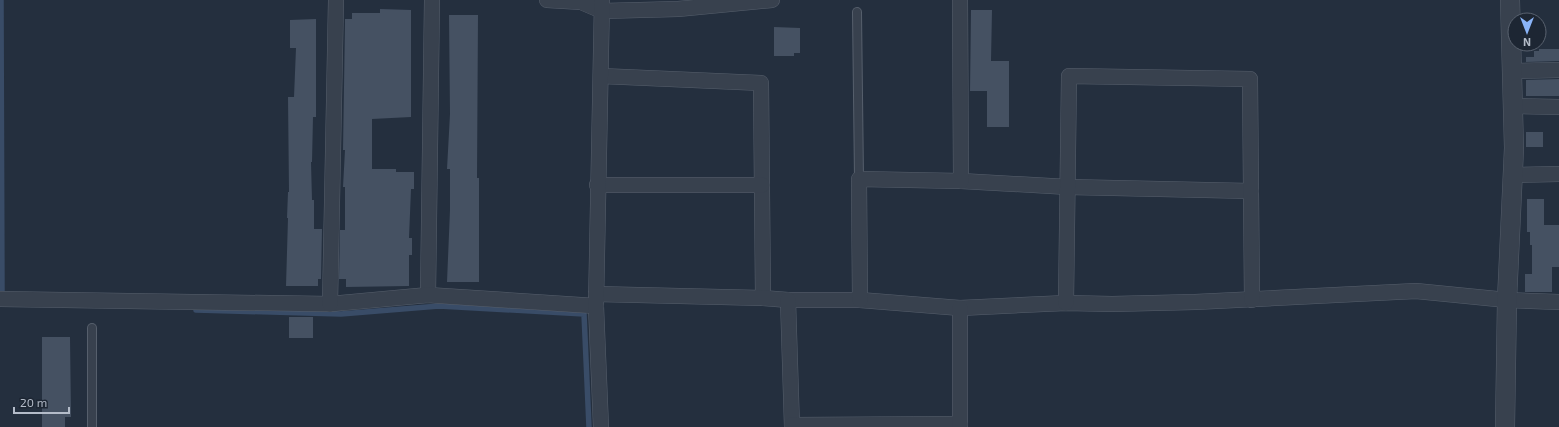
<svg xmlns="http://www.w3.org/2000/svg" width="1559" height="427" font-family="'Exo 2',sans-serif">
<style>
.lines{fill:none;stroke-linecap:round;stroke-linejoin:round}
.stream{stroke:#394c67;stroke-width:5.5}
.building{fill:#455162}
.service-casing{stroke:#565f6c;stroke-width:10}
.minor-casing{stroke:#565f6c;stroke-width:16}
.tertiary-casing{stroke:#565f6c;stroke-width:20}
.service{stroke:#38414e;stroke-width:8}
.minor{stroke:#38414e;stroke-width:15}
.tertiary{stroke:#38414e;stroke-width:19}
</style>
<rect width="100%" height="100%" fill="#242f3e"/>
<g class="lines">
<g class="stream">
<path d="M 1,0 L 2,294"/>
<path d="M 196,310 L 341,314 L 439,306 L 584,314 L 589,427"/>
</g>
</g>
<g class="building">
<path d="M 380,9 L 411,10 L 411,117 L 372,119 L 372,169 L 396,169 L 396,172 L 414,172 L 414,189 L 411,189 L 409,238 L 412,238 L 412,255 L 409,255 L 409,286 L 346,287 L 346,279 L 339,279 L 340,230 L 345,230 L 345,187 L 343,187 L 345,150 L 343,150 L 345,23 L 345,19 L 352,19 L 352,13 L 380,13 Z"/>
<path d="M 971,10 L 992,10 L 991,61 L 1009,61 L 1009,127 L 987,127 L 987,91 L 970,91 Z"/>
<path d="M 449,15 L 478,15 L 477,178 L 479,178 L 479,282 L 447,282 L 450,210 L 450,169 L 447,169 L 450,114 Z"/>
<path d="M 316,19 L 316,117 L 313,117 L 312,162 L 311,162 L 312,200 L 314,200 L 314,229 L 322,229 L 321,279 L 318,279 L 318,286 L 286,286 L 288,218 L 287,218 L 288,192 L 289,192 L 288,97 L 294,97 L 296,48 L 290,48 L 290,20 Z"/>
<path d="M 774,27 L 800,28 L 800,53 L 794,53 L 794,56 L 774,56 Z"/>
<path d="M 1539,49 L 1559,49 L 1559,61 L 1526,62 L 1526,57 L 1534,57 L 1534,51 L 1539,51 Z"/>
<path d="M 1559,79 L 1559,96 L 1526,96 L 1526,80 Z"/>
<rect x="1526" y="132" width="17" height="15"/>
<path d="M 1527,199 L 1544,199 L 1544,225 L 1559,225 L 1559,267 L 1552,267 L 1552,292 L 1525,292 L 1525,274 L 1532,274 L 1532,245 L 1530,245 L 1530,232 L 1527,232 Z"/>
<rect x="289" y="317" width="24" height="21"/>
<path d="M 42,337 L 70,337 L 71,417 L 65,417 L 65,427 L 42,427 Z"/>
</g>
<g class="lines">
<g class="service-casing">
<g id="service">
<path d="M 857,12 L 859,179"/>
<path d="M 92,427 L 92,328"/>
</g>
</g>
<g class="minor-casing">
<g id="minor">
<path d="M 547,0 L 581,2 L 602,11 L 678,9 L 772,0"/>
<path d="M 1511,71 L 1559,70"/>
<path d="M 601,76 L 761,83 L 763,298"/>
<path d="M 1512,106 L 1559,107"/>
<path d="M 1513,175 L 1559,174"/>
<path d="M 961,181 L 1068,187 L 1251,191"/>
<path d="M 597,185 L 762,185"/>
<path d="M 596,294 L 763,298 L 788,300 L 860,300 L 960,308 L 1066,303 L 1112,304 L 1195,302 L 1416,291 L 1507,300 L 1559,302"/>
<path d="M 428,295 L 432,0"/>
<path d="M 0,299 L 330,304 L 428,295 L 596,306"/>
<path d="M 788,300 L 792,427"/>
<path d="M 860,300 L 859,179 L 961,181 L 960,0"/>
<path d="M 1066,303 L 1069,76 L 1250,79 L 1252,300"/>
<path d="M 330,304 L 336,0"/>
<path d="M 792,425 L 960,424"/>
<path d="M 601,427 L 596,306 L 602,0"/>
<path d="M 960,427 L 960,308"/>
</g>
</g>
<g class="tertiary-casing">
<path id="tertiary" d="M 1505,427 L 1507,300 L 1514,148 L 1510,0"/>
</g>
<use href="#service" class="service"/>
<use href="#minor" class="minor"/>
<use href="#tertiary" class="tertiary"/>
</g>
<g transform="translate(1527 32) rotate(180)"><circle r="19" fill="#1d2633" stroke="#59626f"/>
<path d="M0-3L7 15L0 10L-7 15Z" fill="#8ab4f8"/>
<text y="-6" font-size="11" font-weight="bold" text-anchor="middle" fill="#b4bcc9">N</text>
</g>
<path d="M14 407v6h55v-6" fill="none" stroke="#b4bcc9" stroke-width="2"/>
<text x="20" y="407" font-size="12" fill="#b4bcc9" stroke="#1d2633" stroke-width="3" paint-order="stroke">20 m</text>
</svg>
